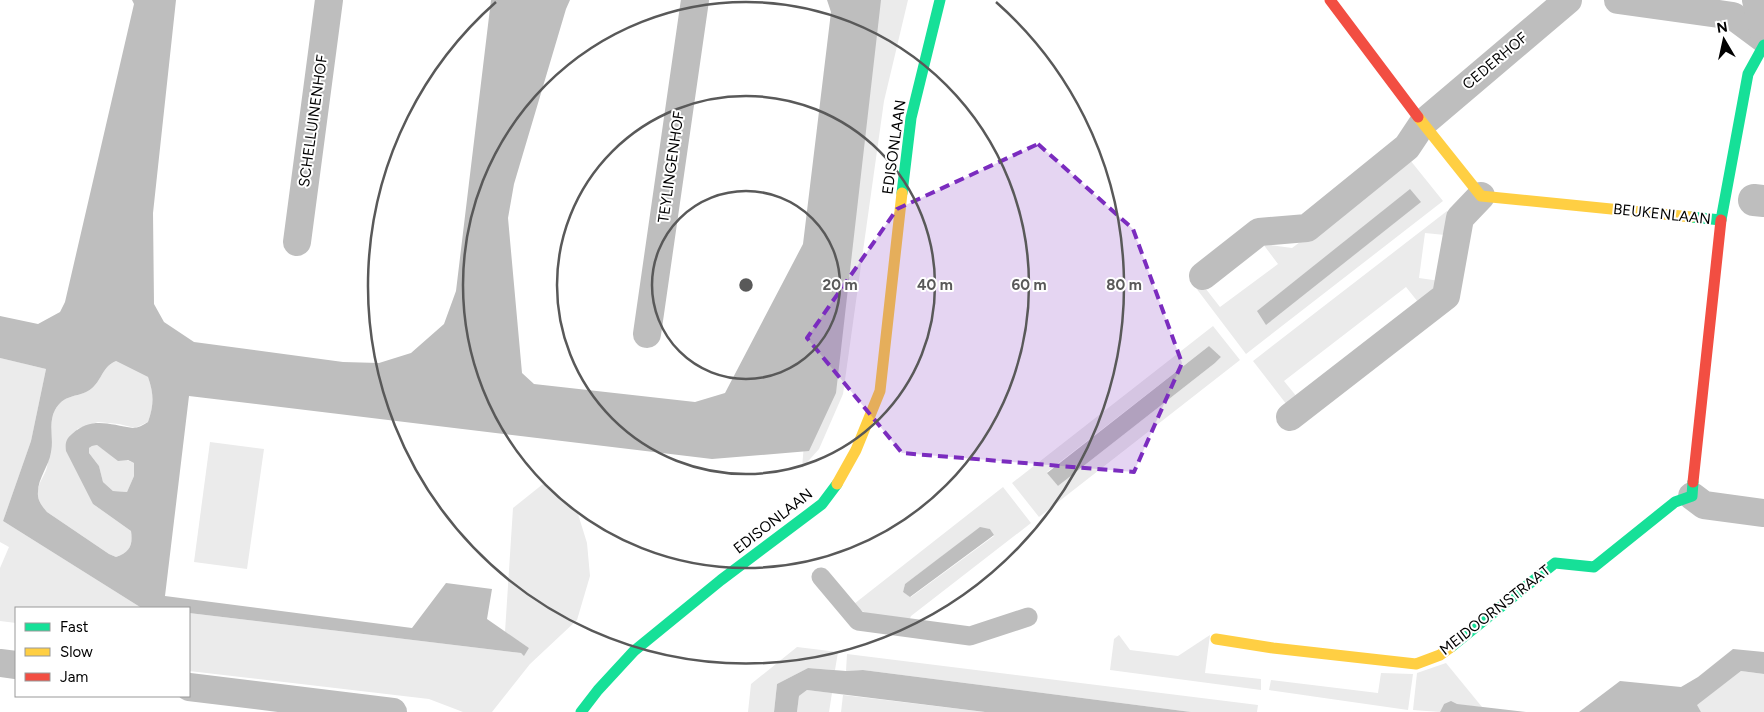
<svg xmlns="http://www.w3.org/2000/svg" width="1764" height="712" font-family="Figtree,sans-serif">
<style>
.green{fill:#ebebeb;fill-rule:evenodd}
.water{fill:#bebebe;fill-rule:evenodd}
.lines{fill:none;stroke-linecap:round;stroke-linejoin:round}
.canal{stroke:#bebebe;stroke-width:32}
.lane{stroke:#bebebe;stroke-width:19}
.street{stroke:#bebebe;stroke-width:28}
.fast{stroke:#16e098;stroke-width:11}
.slow{stroke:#ffcf43;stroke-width:11}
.jam{stroke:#f24e42;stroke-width:11}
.marked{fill:#7b2cbf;fill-opacity:0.2;stroke:#7b2cbf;stroke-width:4;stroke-dasharray:10 6;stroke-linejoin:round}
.ring{fill:none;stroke:#595959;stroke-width:2.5}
.labels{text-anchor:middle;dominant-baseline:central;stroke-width:4;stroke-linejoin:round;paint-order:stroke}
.street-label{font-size:15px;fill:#000;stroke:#fff}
.centre{fill:#595959;stroke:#fff;stroke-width:2.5}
.ring-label{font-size:15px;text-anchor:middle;font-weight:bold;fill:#595959;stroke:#fff;stroke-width:4;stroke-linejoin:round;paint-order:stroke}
</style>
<rect width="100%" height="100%" fill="#fff"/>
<g class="green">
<path d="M 852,0 L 908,0 L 884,101 L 843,394 L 819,449 L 802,468 L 817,287 Z"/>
<path d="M 1410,160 L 1443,201 L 1246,354 L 1196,288 L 1202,284 L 1220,307 L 1278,264 L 1263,244 L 1292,248 Z"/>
<path d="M 1447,211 L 1450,216 L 1445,235 L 1425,233 L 1419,278 L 1440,281 L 1439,286 L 1418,302 L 1406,287 L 1284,381 L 1297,397 L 1287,405 L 1253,361 Z"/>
<path d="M 1213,326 L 1240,360 L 1039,517 L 1012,483 ZM 1209,346 L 1221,357 L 1215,363 L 1058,486 L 1047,472 Z"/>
<path d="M 0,358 L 46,369 L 31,441 L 3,521 L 140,607 L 147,608 L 16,608 L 16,623 L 0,621 L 0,568 L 9,547 L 0,542 Z"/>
<path d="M 116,361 L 148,377 C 154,395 154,404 148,422 L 135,428 L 119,424 L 98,422 L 77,429 L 93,504 L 131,531 C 133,545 130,552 116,557 L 109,554 L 47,512 C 42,506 37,500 38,492 C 38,482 45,476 47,467 C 49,457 51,446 52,436 C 52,426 50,419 55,410 C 64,394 75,398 88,391 C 102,383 101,367 116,361 Z"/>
<path d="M 210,442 L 264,449 L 247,569 L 194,562 Z"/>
<path d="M 97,445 L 107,452 L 134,463 L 134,476 L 127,492 L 113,491 L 103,482 L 99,466 L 89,453 L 89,448 L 92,446 Z"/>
<path d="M 543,484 L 578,514 L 587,543 L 590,576 L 577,620 L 530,664 L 492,712 L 463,712 L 429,699 L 189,671 L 189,613 L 521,653 L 524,655 L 529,648 L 505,632 L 513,508 Z"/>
<path d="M 1003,487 L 1031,523 L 911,616 L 909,621 C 888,618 869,620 854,604 ZM 980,528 L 990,529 L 994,536 L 911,597 L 903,592 L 905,584 Z"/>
<path d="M 1119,635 L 1130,650 L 1178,656 L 1210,635 L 1205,673 L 1261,679 L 1261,690 L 1110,670 L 1114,639 Z"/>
<path d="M 797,647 L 838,652 L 835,670 L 808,668 L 777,684 L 774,712 L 748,712 L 751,684 Z"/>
<path d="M 847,654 L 1258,705 L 1257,712 L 1191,712 L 863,670 L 846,671 Z"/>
<path d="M 1446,663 L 1482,707 L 1444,704 L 1440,712 L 1413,710 L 1417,673 Z"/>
<path d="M 1741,671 L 1764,674 L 1764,712 L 1701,712 L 1696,705 Z"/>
<path d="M 1381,673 L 1413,674 L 1408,710 L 1269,690 L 1271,680 L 1378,693 Z"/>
<path d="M 807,690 L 832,693 L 829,712 L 797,712 L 799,696 Z"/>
<path d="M 843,695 L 985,712 L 841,712 Z"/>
</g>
<g class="water">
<path d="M 132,0 L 176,0 L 153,213 L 154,304 L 164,322 L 194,342 L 343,362 L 379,363 L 411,353 L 444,324 L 456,291 L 491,0 L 570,0 L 566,9 L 514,184 L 508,218 L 522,373 L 534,384 L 695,402 L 725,393 L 803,244 L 831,12 L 827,0 L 881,0 L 836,393 L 809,451 L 712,459 L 189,396 L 165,596 L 412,628 L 446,583 L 492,589 L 487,619 L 529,648 L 524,656 L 521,653 L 189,613 L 189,608 L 140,607 L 3,521 L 31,441 L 46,369 L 0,358 L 0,316 L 38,324 L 60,312 L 65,302 L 134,4 ZM 116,361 L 148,377 C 154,395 154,404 148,422 C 143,425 138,428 133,428 C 110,425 92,416 72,434 C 66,439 65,443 66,451 L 93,504 L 131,531 C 133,545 130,552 116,557 L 109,554 L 47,512 C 42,506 37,500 38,492 C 38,478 49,466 51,452 C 54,437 48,423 55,410 C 64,394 75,398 88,391 C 102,383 101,367 116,361 ZM 97,445 L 118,461 L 128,460 L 134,463 L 134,476 L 127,492 L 113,491 L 103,482 L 99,466 L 89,453 L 89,448 L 92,446 Z"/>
<path d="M 1410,189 L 1421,202 L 1266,325 L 1257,311 Z"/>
<path d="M 1209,346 L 1221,357 L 1215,363 L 1058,486 L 1047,473 Z"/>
<path d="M 980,527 L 990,529 L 994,535 L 910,597 L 903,592 L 905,584 Z"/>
<path d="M 1733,649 L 1764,652 L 1764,674 L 1741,671 L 1697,705 L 1701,712 L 1579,712 L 1620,681 L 1681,687 L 1698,677 Z"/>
<path d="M 808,668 L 846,671 L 863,670 L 1191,712 L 985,712 L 807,690 L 799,696 L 797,712 L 774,712 L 777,684 Z"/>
<path d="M 1451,701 L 1457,704 L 1526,712 L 1440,712 L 1444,704 Z"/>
</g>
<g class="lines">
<path class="canal" d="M 1754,200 L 1764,201"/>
<path class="lane" d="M 821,577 L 858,621 L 970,636 L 1028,617"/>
<g class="street">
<path d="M 1618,0 L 1733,16 L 1764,39"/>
<path d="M 1756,0 L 1764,33"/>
<path d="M 297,242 L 329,0"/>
<path d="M 1203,276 L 1259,232 L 1307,228 L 1407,147 L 1423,123 L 1568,0"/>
<path d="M 647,334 L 695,0"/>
<path d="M 1290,417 L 1446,296 L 1460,218 L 1481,196"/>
<path d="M 1692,496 L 1704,505 L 1764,513"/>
<path d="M 0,663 L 16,665"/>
<path d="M 189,687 L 393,712"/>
</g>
<g class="fast">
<path d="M 902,193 L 911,118 L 940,0"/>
<path d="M 1691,217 L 1721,220 L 1748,74 L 1764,45"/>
<path d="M 1451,647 L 1555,563 L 1594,567 L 1675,502 L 1692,496 L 1693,482"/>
<path d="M 581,712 L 598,690 L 634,651 L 721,580 L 822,504 L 837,484"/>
</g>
<g class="slow">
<path d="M 1418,117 L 1481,196 L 1691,217"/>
<path d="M 837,484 L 856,450 L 880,391 L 902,193"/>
<path d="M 1216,639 L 1273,648 L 1416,664 L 1440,655 L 1451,647"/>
</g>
<g class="jam">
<path d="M 1330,0 L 1418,117"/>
<path d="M 1693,482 L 1721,220"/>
</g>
</g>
<path class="marked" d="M 1038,144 L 1133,229 L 1182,363 L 1134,472 L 902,453 L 807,338 L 897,209 Z"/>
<g class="ring">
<circle cx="746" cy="285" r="94"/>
<circle cx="746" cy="285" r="189"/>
<circle cx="746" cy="285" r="283"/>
<path d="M996 2A378 378 0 1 1 496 2"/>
</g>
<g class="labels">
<g class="street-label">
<text transform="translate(1495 61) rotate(-40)">CEDERHOF</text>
<text transform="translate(313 121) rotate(-82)">SCHELLUINENHOF</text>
<text transform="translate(894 147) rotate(-82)">EDISONLAAN</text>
<text transform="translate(671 167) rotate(-82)">TEYLINGENHOF</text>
<text transform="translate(1662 214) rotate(6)">BEUKENLAAN</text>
<text transform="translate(773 521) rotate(-38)">EDISONLAAN</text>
<text transform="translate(1495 610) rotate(-38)">MEIDOORNSTRAAT</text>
</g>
</g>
<circle cx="746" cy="285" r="8" class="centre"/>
<g class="ring-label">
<text x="840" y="290">20 m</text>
<text x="935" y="290">40 m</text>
<text x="1029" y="290">60 m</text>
<text x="1124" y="290">80 m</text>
</g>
<rect x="15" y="607" width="175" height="90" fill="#ffffff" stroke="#999999"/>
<rect x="25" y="623" width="25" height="8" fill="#16e098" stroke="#999999"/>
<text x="60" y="632" font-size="15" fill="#000000">Fast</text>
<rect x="25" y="648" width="25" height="8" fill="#ffcf43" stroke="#999999"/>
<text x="60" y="657" font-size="15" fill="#000000">Slow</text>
<rect x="25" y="673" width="25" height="8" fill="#f24e42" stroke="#999999"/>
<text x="60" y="682" font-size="15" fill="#000000">Jam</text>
<g transform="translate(1724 40) rotate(351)" stroke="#ffffff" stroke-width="4" paint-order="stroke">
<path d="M0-4L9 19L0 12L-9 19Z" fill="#000000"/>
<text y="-8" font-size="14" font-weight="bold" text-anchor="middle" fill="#000000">N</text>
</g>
</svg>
